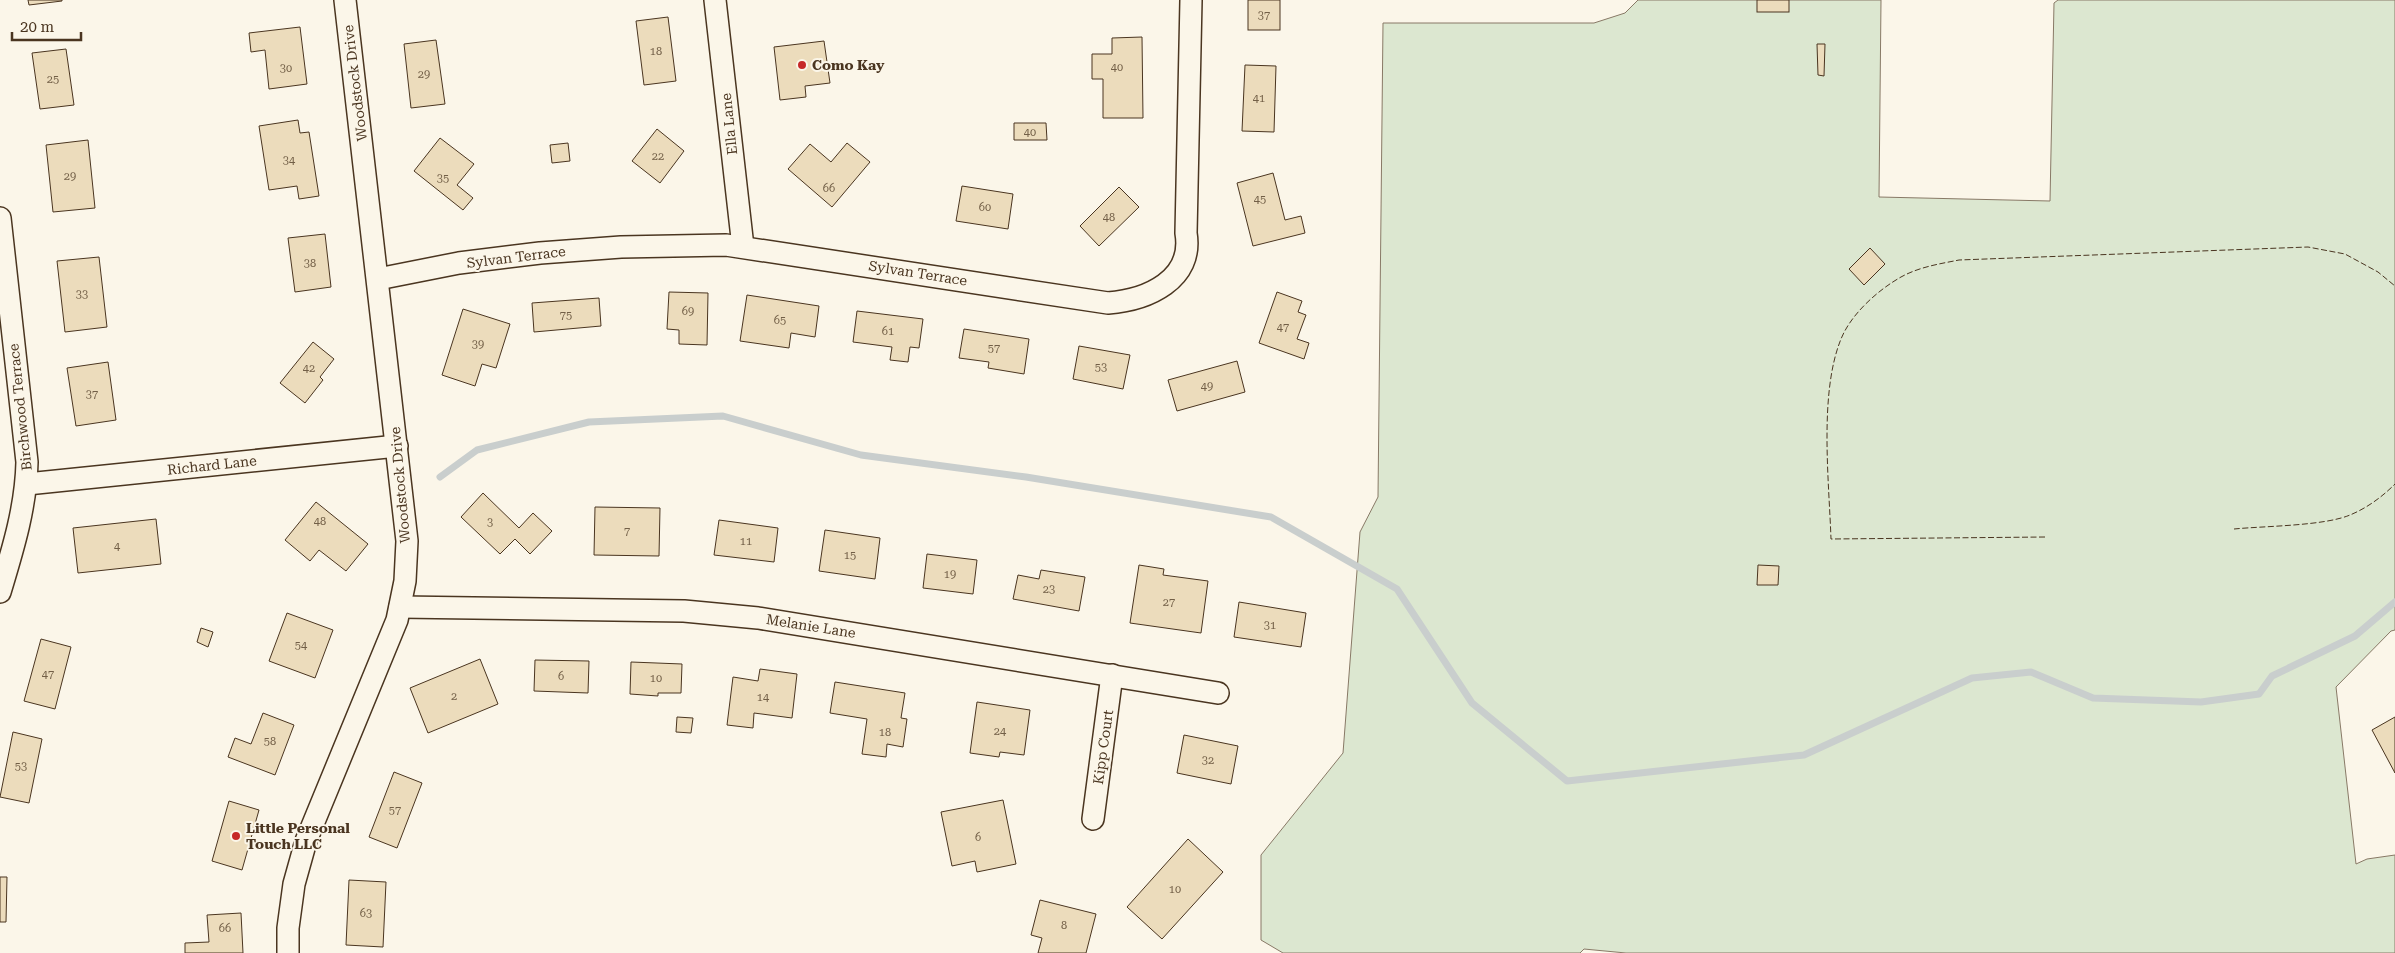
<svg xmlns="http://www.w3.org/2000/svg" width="2395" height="953" font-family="'Roboto Serif',serif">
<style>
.green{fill:#dce7d0;stroke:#887966}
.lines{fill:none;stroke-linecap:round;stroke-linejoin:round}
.stream{stroke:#c9cecd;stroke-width:7}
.building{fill:#ecdcbc;stroke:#4a3520}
.street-casing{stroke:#4a3520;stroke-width:24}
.street{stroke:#fbf6e9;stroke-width:21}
.fence{stroke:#4a3520;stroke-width:1;stroke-dasharray:6 2.5;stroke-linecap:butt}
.poi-dot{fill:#c62828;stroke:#fbf6e9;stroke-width:2}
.labels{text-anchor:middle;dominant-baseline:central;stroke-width:4;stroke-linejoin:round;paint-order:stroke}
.number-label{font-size:11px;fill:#725f47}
.poi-label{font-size:14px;font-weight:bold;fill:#4a3520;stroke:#fbf6e9;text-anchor:start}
.street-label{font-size:14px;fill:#4a3520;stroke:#fbf6e9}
</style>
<rect width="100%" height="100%" fill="#fbf6e9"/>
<path class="green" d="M 1638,0 L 1881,0 L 1879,197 L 2050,201 L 2054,3 L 2058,0 L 2395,0 L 2395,630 L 2391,631 L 2336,687 L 2356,864 L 2367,859 L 2395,855 L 2395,953 L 1626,953 L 1584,949 L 1580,953 L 1283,953 L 1261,940 L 1261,855 L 1343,753 L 1360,532 L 1378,497 L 1383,23 L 1594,23 L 1625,13 Z"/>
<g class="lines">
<path class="stream" d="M 440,477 L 477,450 L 589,422 L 723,416 L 861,455 L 1026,477 L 1271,517 L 1397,589 L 1472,703 L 1567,781 L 1804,755 L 1972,678 L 2031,672 L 2093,698 L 2201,702 L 2259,694 L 2272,676 L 2355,636 L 2395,602"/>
</g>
<g class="building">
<path d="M 28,0 L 62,0 L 62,1 L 29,5 Z"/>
<rect x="1248" y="0" width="32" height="30"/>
<rect x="1757" y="0" width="32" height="12"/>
<path d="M 668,17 L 676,81 L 644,85 L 636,21 Z"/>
<path d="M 300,27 L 307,84 L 269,89 L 265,50 L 251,52 L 249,33 Z"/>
<path d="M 1142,37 L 1143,118 L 1103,118 L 1103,79 L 1092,79 L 1092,54 L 1112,54 L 1112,38 Z"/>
<path d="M 436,40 L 445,104 L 411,108 L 404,44 Z"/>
<path d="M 824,41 L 830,83 L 805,86 L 806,97 L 780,100 L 774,47 Z"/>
<path d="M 1817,44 L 1825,44 L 1824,76 L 1818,75 Z"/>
<path d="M 66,49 L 74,105 L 40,109 L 32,53 Z"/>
<path d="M 1245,65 L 1276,66 L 1274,132 L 1242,131 Z"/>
<path d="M 298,120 L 300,133 L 309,132 L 319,196 L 299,199 L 297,186 L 269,190 L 259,126 Z"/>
<path d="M 1014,123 L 1046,123 L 1047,140 L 1014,140 Z"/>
<path d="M 657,129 L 684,151 L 660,183 L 632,161 Z"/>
<path d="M 440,138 L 474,164 L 457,185 L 473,198 L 463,210 L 414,171 Z"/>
<path d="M 88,140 L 95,208 L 53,212 L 46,145 Z"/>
<path d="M 568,143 L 570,161 L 552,163 L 550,145 Z"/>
<path d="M 847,143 L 870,162 L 832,207 L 788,169 L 810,144 L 831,162 Z"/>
<path d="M 1273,173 L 1285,220 L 1301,216 L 1305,233 L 1253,246 L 1237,183 Z"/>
<path d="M 962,186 L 1013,194 L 1008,229 L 956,221 Z"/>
<path d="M 1119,187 L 1139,207 L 1099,246 L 1080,226 Z"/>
<path d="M 325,234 L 331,287 L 295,292 L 288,238 Z"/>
<path d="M 1870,248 L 1885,264 L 1864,285 L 1849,269 Z"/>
<path d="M 99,257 L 107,327 L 65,332 L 57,261 Z"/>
<path d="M 669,292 L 708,293 L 707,345 L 679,344 L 679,330 L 667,329 Z"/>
<path d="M 1277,292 L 1302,301 L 1298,312 L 1306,315 L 1297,339 L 1309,343 L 1304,359 L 1259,343 Z"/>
<path d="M 747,295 L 819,306 L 815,337 L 791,333 L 789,348 L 740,341 Z"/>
<path d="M 599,298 L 601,326 L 534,332 L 532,303 Z"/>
<path d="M 463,309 L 510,324 L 496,368 L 482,364 L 475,386 L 442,375 Z"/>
<path d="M 857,311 L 923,319 L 919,348 L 910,347 L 908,362 L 890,360 L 892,347 L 853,342 Z"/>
<path d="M 964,329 L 1029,339 L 1024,374 L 988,368 L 989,362 L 959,358 Z"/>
<path d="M 313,342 L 334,359 L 320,377 L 323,380 L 305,403 L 280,383 Z"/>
<path d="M 1079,346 L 1130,355 L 1123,389 L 1073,379 Z"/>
<path d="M 1237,361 L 1245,392 L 1177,411 L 1168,380 Z"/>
<path d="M 108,362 L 116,420 L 76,426 L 67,368 Z"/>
<path d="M 483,493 L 519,528 L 533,513 L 552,531 L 530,554 L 515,539 L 500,554 L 461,517 Z"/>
<path d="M 316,502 L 368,544 L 346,571 L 319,550 L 310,561 L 285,540 Z"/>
<path d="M 595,507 L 660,508 L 659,556 L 594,555 Z"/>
<path d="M 156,519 L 161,564 L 78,573 L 73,528 Z"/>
<path d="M 719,520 L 778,528 L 774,562 L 714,555 Z"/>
<path d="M 825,530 L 880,538 L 875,579 L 819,571 Z"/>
<path d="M 927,554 L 977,560 L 973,594 L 923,588 Z"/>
<path d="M 1139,565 L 1164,569 L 1163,575 L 1208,581 L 1201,633 L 1130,623 Z"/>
<path d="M 1758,565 L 1779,566 L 1778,585 L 1757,585 Z"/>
<path d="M 1041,570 L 1085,577 L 1079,611 L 1013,599 L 1018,575 L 1039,579 Z"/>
<path d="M 1239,602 L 1306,613 L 1301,647 L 1234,637 Z"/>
<path d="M 287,613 L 333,630 L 315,678 L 269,661 Z"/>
<path d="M 201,628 L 213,632 L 208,647 L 197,642 Z"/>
<path d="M 41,639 L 71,647 L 55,709 L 24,701 Z"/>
<path d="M 480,659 L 498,704 L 428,733 L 410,688 Z"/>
<path d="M 535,660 L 589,661 L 588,693 L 534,691 Z"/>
<path d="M 631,662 L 682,664 L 681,693 L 658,693 L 658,696 L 630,694 Z"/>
<path d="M 760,669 L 797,674 L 792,718 L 754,713 L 753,728 L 727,725 L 733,677 L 758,681 Z"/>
<path d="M 835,682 L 905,693 L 901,718 L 907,719 L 903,747 L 887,744 L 886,757 L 862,754 L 867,719 L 830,713 Z"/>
<path d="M 977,702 L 1030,710 L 1024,755 L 1000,752 L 999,757 L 970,753 Z"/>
<path d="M 263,713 L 294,725 L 275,775 L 228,757 L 235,738 L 251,744 Z"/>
<path d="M 677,717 L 693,718 L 691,733 L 676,732 Z"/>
<path d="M 2395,717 L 2395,773 L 2372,730 Z"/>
<path d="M 13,732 L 42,739 L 29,803 L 0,797 Z"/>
<path d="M 1184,735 L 1238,746 L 1231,784 L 1177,773 Z"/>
<path d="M 394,772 L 422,783 L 397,848 L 369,837 Z"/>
<path d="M 1003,800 L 1016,864 L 977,872 L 975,861 L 952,866 L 941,812 Z"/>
<path d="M 229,801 L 259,810 L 242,870 L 212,861 Z"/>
<path d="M 1188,839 L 1223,872 L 1162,939 L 1127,907 Z"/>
<path d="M 0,877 L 7,877 L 6,922 L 0,922 Z"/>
<path d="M 349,880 L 386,882 L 383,947 L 346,945 Z"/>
<path d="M 1040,900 L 1096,914 L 1086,953 L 1038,953 L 1042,938 L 1031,935 Z"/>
<path d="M 241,913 L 243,953 L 185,953 L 185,943 L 209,942 L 207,915 Z"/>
</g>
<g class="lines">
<g class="street-casing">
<g id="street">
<path d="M 715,0 L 743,247"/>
<path d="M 0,218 L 27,462 C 26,507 13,549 0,592"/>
<path d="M 378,279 L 459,263 L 540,253 L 621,247 L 726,245 L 1108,303 C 1147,300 1194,280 1186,233 L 1191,0"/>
<path d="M 27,484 L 397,446"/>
<path d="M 400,607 L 684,611 L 758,618 L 1218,693"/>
<path d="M 1093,819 L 1112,675"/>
<path d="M 288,953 L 288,928 L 294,884 L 306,841 L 397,620 L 405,581 L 407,541 L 345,0"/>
</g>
</g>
<use href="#street" class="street"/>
<g class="fence">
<path d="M 2234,529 C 2264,526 2324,526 2350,515 C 2367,508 2382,497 2395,484"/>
<path d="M 2045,537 L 1831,539 C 1829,480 1819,393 1841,339 C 1851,314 1878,290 1901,277 C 1919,267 1939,264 1959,260 L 2308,247 L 2345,254 L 2378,272 L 2395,286"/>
</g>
</g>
<g class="poi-dot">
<circle cx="802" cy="65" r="5"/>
<circle cx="236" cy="836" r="5"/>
</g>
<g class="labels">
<g class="number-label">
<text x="1264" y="15">37</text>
<text x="656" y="51">18</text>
<text x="1117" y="67">40</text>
<text x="286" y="68">30</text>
<text x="424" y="74">29</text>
<text x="53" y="79">25</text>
<text x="1259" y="98">41</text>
<text x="1030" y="132">40</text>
<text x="658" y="156">22</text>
<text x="289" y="160">34</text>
<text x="70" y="176">29</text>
<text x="443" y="178">35</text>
<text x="829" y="188">66</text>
<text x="1260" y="199">45</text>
<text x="985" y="207">60</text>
<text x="1109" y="217">48</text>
<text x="310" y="263">38</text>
<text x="82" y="294">33</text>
<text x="688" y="311">69</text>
<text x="566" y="315">75</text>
<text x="780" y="320">65</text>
<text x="1283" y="327">47</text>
<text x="888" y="331">61</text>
<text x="478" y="344">39</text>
<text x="994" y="348">57</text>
<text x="1101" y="367">53</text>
<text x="309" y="368">42</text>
<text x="1207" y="386">49</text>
<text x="92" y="394">37</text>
<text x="320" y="521">48</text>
<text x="490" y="522">3</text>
<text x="627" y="531">7</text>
<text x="746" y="541">11</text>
<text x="117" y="546">4</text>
<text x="850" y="555">15</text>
<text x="950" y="574">19</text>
<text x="1049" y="589">23</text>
<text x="1169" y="602">27</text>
<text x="1270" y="625">31</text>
<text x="301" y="645">54</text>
<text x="48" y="674">47</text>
<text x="561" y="676">6</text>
<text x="656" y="678">10</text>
<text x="454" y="696">2</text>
<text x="763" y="697">14</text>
<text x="1000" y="731">24</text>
<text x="885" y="732">18</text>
<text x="270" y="741">58</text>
<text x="1208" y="760">32</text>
<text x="21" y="766">53</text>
<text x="395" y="810">57</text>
<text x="978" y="837">6</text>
<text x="1175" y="889">10</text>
<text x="366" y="913">63</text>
<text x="1064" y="925">8</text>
<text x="225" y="928">66</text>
</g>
<g class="poi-label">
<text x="812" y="65">Como Kay</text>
<text x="246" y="828">Little Personal<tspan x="246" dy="16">Touch LLC</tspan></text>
</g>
<g class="street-label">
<text transform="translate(355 83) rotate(-97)">Woodstock Drive</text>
<text transform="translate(729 124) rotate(-96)">Ella Lane</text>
<text transform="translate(516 257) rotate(-7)">Sylvan Terrace</text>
<text transform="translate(918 273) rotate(9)">Sylvan Terrace</text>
<text transform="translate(20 407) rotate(-96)">Birchwood Terrace</text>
<text transform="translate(212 465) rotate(-6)">Richard Lane</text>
<text transform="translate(400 485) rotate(-95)">Woodstock Drive</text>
<text transform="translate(811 626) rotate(9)">Melanie Lane</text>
<text transform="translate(1103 747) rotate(-82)">Kipp Court</text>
</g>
</g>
<path d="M12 32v8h69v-8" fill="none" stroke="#4a3520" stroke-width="2.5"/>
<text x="20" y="32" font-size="15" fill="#4a3520" stroke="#fbf6e9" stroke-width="4" paint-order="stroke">20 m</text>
</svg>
